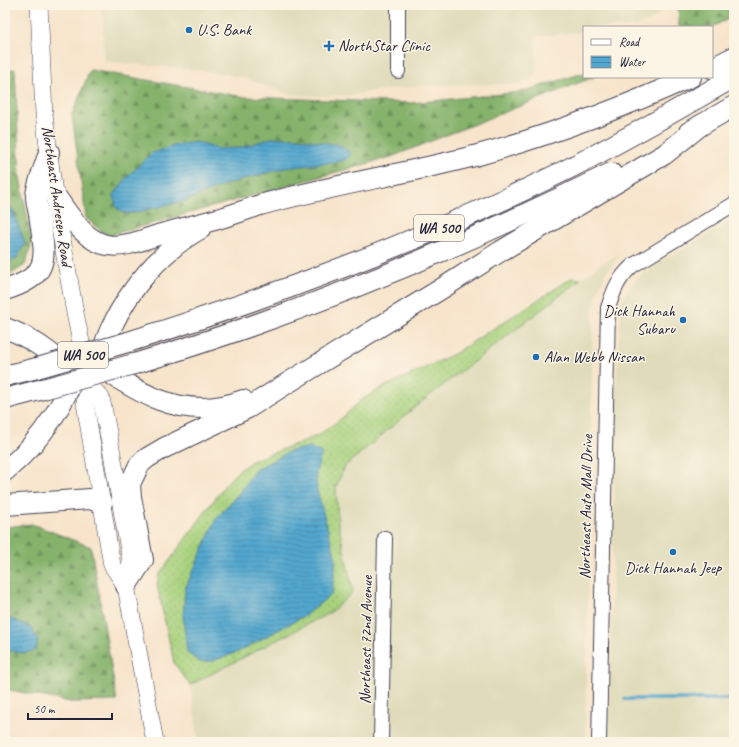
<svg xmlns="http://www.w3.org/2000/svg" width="739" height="747" font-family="Caveat,sans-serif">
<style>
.built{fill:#e0dcbb}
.grass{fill:url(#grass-dots);stroke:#647a5c}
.forest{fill:url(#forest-firs);stroke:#546a54}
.water{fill:url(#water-rules);stroke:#3a6485}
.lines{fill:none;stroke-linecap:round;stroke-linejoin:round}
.stream{stroke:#53a7cf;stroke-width:3.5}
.minor-casing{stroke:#423f51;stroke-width:16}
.major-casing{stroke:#423f51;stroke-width:18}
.highway-casing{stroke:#423f51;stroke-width:22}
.minor{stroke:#fff;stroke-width:14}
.major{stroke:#fff;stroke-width:17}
.highway{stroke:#fff;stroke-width:20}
.highway-bridge-casing{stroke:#423f51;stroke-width:22;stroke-linecap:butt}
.highway-bridge{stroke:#fff;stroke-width:20}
.poi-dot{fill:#1f6fb2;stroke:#fcf5e5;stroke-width:1.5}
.labels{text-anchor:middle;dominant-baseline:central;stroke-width:3;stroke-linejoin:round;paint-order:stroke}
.shield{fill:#fcf5e5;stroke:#63616e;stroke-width:1}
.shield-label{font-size:15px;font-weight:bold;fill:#22223b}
.poi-label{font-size:16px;fill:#22223b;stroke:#fcf5e5;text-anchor:start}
.street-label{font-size:16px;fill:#22223b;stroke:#fcf5e5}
</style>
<defs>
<pattern id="grass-dots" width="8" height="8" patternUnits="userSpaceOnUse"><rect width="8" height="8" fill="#a7d17d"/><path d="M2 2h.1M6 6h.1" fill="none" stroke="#8fb36d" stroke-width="1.8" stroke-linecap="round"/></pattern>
<pattern id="forest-firs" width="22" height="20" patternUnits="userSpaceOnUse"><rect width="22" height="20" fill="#85b36c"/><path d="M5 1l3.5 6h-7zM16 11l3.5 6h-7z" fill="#6c915a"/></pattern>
<pattern id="water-rules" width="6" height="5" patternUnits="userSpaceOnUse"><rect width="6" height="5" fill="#53a7cf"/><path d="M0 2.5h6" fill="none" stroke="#4488a9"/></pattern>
</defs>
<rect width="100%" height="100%" fill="#fcf5e5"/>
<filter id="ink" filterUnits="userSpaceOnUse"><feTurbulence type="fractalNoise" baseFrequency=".025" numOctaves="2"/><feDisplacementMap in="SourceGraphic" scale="8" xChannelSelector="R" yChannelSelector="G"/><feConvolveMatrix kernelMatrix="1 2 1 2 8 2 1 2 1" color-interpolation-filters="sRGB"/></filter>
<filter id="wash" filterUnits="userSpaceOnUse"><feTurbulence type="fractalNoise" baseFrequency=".012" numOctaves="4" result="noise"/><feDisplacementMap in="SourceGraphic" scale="16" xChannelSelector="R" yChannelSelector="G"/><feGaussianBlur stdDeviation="0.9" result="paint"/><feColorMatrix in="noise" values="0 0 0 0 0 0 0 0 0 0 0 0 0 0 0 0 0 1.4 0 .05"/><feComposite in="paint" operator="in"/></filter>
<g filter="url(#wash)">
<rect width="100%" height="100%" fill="#f7e4cb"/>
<g class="built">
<path d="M 102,5 L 665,5 L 655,18 L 634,27 L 584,27 L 584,32 L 535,36 L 536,74 L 529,82 L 520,84 L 428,85 L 372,91 L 354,95 L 318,96 L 290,95 L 241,77 L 206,71 L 104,61 Z"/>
<path d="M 734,219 L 734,742 L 609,742 L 616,394 L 621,303 L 632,283 L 649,269 Z"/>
<path d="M 621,253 L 605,274 L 597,293 L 593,311 L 585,742 L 199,742 L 190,685 L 331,612 L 353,592 L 338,523 L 336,487 L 345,466 L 420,403 L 599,265 Z"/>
</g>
<path class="grass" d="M 572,278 L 581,279 L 420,403 L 345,466 L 336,487 L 338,523 L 353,592 L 331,612 L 190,685 L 174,663 L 157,585 L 159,575 L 225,485 L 238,471 L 252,461 L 317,436 L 342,418 L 361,400 L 380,389 L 454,354 Z"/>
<g class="forest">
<path d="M 678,5 L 734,5 L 734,16 L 712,27 L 679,27 Z"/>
<path d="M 15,69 L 20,177 L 32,243 L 25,265 L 5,278 L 5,71 Z"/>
<path d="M 90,70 L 244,97 L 412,103 L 521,92 L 584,73 L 584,77 L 594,77 L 391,157 L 107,236 L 86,218 L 72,115 Z"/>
<path d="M 32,524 L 91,547 L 117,701 L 70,702 L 5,689 L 5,527 Z"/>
</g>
<g class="water">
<path d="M 271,138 L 298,138 L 339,145 L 350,152 L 350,156 L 342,161 L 285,168 L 227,184 L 188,200 L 133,213 L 123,213 L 116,207 L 114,195 L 127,177 L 152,153 L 176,145 L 196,142 L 218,149 L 240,148 Z"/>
<path d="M 5,205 L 12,209 L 25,243 L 17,258 L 5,264 Z"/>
<path d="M 310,447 L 322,453 L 316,472 L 317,490 L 336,559 L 332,594 L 304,616 L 238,652 L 213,661 L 200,662 L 187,653 L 183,617 L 185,589 L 216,519 L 240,492 L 255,470 L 290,451 Z"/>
<path d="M 5,616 L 31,628 L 38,640 L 36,650 L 25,653 L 5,650 Z"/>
</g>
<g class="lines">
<path class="stream" d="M 625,699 L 734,699"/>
</g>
</g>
<g filter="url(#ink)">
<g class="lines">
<g class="minor-casing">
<g id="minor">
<path d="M 398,5 L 398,71"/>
<path d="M 381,742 L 385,538"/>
<path d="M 599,742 L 608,308 C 614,290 617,280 632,266 L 734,204"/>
</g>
</g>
<g class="major-casing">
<g id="major">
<path d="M 39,5 L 44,114 L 54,194 L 75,313 L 90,386 L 101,398 L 109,437 L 131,561 L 126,586 L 155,742"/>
<path d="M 90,386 L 85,403 L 112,565 L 126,586"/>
</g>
</g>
<g class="highway-casing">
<g id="highway">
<path d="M 712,68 L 734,57"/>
<path d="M 689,132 L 734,106"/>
<path d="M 54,194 C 68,212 83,241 107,245 C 124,248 142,240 158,235 C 176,230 195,225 214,220 C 230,216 245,210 260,205 C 332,185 406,174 478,155 C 551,135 622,108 691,77"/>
<path d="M 5,290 C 53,275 45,257 39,214 C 38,209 36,202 36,196 C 36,187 46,163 49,152"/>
<path d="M 5,328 C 31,337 51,353 72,371"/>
<path d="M 128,342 C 279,295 426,239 568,169 C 625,140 679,109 734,77"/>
<path d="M 98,363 C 102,351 106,339 111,328 C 130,288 161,251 200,229"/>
<path d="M 134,364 C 299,315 457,249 611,173"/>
<path d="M 5,376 L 37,368"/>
<path d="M 5,399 L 43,389"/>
<path d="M 5,471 C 45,438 65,402 84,355 C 133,390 181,424 243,400"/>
<path d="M 5,505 L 90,499 L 102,503"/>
<path d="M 126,586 L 143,560 L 131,497 L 130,484 L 139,465 L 147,458 L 164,448 L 248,408 L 286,384 L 441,289 L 501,251 L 665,154 L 701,125"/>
</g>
</g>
<use href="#minor" class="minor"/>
<use href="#major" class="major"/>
<use href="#highway" class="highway"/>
<g class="highway-bridge-casing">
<g id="highway-bridge">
<path d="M 37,368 L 128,342"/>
<path d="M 43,389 L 134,364"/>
</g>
</g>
<use href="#highway-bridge" class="highway-bridge"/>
</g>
</g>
<g class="poi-dot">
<circle cx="189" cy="30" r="4"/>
<path d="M327 40h4v4h4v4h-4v4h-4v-4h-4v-4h4z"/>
<circle cx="683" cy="320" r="4"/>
<circle cx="536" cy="357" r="4"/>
<circle cx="673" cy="552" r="4"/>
</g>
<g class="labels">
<g class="shield">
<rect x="414" y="215" width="50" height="26" rx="3"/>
<rect x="58" y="342" width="50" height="26" rx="3"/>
</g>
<g class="shield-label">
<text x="439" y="228">WA 500</text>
<text x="83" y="355">WA 500</text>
</g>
<g class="poi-label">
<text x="197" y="30">U.S. Bank</text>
<text x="338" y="46">NorthStar Clinic</text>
<text x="675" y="311" text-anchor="end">Dick Hannah<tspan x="675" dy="18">Subaru</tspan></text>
<text x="544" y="357">Alan Webb Nissan</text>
<text x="673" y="568" text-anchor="middle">Dick Hannah Jeep</text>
</g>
<g class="street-label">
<text transform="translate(57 196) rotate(82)">Northeast Andresen Road</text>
<text transform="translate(586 507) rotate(-89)">Northeast Auto Mall Drive</text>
<text transform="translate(366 640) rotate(-89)">Northeast 72nd Avenue</text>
</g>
</g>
<rect width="739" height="747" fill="none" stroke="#fcf5e5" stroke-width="20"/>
<rect x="583" y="26" width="130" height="52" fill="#fcf5e5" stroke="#a5a1a1"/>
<rect x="591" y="39" width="20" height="6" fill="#ffffff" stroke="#a5a1a1"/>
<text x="619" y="46" font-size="12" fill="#22223b">Road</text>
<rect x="591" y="56" width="20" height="12" fill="url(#water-rules)" stroke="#a5a1a1"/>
<text x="619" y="66" font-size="12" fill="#22223b">Water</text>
<path d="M28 713v6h84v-6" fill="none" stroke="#22223b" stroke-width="2"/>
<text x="34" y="713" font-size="12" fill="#22223b" stroke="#fcf5e5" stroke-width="3" paint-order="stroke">50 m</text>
</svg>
